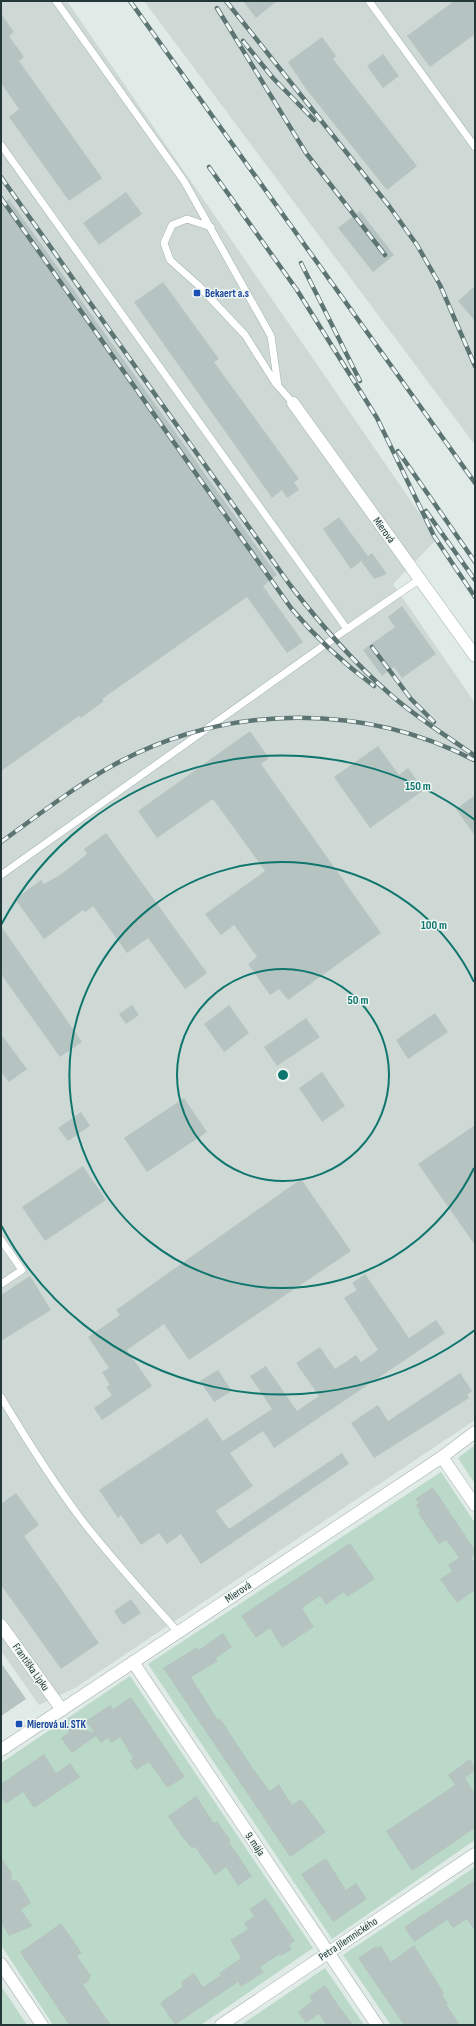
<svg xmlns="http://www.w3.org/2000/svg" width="476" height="2026" font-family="'Sofia Sans Condensed',sans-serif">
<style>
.built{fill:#ced9d6}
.green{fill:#bad9c8}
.building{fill:#b6c4c1}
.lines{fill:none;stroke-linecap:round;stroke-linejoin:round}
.lane-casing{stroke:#a3b1af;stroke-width:8}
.street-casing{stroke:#a3b1af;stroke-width:13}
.lane{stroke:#fff;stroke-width:7}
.street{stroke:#fff;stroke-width:12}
.rail-casing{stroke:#5c7472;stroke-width:4.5}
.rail{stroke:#f0f7f4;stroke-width:3;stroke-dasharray:9;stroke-linecap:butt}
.ring{fill:none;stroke:#0f766e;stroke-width:2}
.transit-dot{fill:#1a4fb4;stroke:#f0f7f4;stroke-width:1.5}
.labels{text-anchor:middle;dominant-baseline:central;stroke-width:3;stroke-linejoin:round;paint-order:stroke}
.transit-label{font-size:11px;font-weight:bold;fill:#164399;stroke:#f0f7f4;text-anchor:start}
.street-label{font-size:11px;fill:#223937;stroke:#f0f7f4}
.centre{fill:#0f766e;stroke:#f0f7f4;stroke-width:2}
.ring-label{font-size:12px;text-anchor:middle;font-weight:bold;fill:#0f766e;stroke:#f0f7f4;stroke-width:3;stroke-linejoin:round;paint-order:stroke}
</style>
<rect width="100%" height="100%" fill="#e0eae7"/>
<g class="built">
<path d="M 1,1 L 67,1 L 437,539 L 393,584 L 475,703 L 475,1420 L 75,1688 L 39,1705 L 1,1651 Z"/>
<path d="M 144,1 L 475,1 L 475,445 Z"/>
</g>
<g class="green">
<path d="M 475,1445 L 475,1484 L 458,1458 Z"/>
<path d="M 441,1472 L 475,1523 L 475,1840 L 332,1939 L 148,1664 Z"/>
<path d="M 130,1676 L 313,1948 L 201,2025 L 53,2025 L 1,1945 L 1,1763 Z"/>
<path d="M 475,1867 L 475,2025 L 391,2025 L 343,1955 Z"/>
<path d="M 325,1968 L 364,2025 L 241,2025 Z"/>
<path d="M 1,1986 L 27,2025 L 1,2025 Z"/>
</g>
<g class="building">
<path d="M 243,1 L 277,1 L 256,18 Z"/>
<path d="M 454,1 L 475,1 L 475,34 L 430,67 L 407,36 Z"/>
<path d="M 1,14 L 14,32 L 9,36 L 24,57 L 19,61 L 102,178 L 69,201 L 9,117 L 19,109 L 1,83 Z"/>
<path d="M 322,37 L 336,56 L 333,59 L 417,166 L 387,190 L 306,89 L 288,62 Z"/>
<path d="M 383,54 L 399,76 L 383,88 L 367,66 Z"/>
<path d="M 126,192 L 142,214 L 99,245 L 83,223 Z"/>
<path d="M 9,199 L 277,575 L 263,586 L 303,642 L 287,653 L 247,597 L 102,699 L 104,701 L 81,718 L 79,716 L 1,771 L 1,205 Z"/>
<path d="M 360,211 L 394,255 L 373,272 L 338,228 Z"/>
<path d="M 163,282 L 219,359 L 214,362 L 299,479 L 294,482 L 299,490 L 287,498 L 282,490 L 272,498 L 134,302 Z"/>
<path d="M 475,286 L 475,321 L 458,301 Z"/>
<path d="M 339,517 L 368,556 L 372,553 L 387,574 L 374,579 L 361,561 L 351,569 L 323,529 Z"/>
<path d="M 402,606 L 436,654 L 402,678 L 394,667 L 382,676 L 363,650 L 395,627 L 388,617 Z"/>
<path d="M 250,731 L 269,758 L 261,764 L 381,933 L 288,1000 L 279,989 L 270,995 L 248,964 L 257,957 L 234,925 L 221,935 L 205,914 L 265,871 L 213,799 L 157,838 L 138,811 Z"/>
<path d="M 378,746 L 399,775 L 408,768 L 424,790 L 370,828 L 334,777 Z"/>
<path d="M 475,795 L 475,836 L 456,809 Z"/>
<path d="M 106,833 L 207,973 L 185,989 L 148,938 L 127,953 L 93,906 L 85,912 L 83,910 L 44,939 L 15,899 L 41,880 L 44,884 L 60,875 L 87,854 L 84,849 Z"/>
<path d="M 1,926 L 82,1042 L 60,1057 L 1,974 Z"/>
<path d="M 132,1005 L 139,1015 L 126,1024 L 119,1014 Z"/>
<path d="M 229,1005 L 249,1033 L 224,1052 L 204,1024 Z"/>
<path d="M 435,1013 L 448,1032 L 408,1059 L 396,1040 Z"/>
<path d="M 306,1018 L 320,1037 L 277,1066 L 264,1047 Z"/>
<path d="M 1,1034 L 27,1069 L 9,1082 L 1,1072 Z"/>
<path d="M 322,1072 L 345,1106 L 322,1122 L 299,1088 Z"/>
<path d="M 184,1098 L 207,1132 L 147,1172 L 124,1138 Z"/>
<path d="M 81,1112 L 90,1126 L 68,1141 L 58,1128 Z"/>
<path d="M 475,1125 L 475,1245 L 418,1164 Z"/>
<path d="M 83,1166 L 106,1200 L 45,1241 L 22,1207 Z"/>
<path d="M 301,1179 L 351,1251 L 189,1360 L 164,1324 L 127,1350 L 152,1386 L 102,1420 L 94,1408 L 112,1395 L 106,1387 L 110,1385 L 102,1372 L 109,1368 L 88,1337 L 120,1315 L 116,1310 Z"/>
<path d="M 365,1274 L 409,1338 L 436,1320 L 445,1333 L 274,1448 L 263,1431 L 230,1453 L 253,1486 L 216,1511 L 229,1529 L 342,1453 L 349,1464 L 201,1564 L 181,1534 L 167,1544 L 159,1533 L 141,1545 L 121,1515 L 118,1518 L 99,1490 L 207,1418 L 223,1441 L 272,1409 L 250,1376 L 266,1366 L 297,1411 L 319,1396 L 296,1363 L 320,1347 L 335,1369 L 356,1355 L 361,1362 L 378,1350 L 344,1298 L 357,1290 L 352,1283 Z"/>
<path d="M 30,1276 L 51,1310 L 1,1341 L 1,1295 Z"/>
<path d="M 218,1370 L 232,1391 L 214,1402 L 200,1381 Z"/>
<path d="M 460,1373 L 472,1391 L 467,1395 L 469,1398 L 374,1458 L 351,1423 L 378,1405 L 388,1421 Z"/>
<path d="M 433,1487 L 475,1550 L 475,1554 L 471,1557 L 475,1564 L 475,1590 L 457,1603 L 440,1579 L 452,1571 L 448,1565 L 459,1558 L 446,1540 L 439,1544 L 418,1513 L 420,1512 L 416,1505 L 419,1503 L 415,1499 Z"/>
<path d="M 16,1493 L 39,1525 L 24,1536 L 99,1643 L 61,1669 L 1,1585 L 1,1504 Z"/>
<path d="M 350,1543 L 375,1579 L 347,1597 L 344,1592 L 326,1605 L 320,1596 L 302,1608 L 314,1627 L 282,1648 L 270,1628 L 256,1638 L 241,1616 Z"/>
<path d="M 131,1599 L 141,1613 L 123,1625 L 114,1611 Z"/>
<path d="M 223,1633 L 232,1647 L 216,1658 L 218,1661 L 191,1677 L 218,1720 L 220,1718 L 252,1767 L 270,1791 L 279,1784 L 292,1805 L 301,1799 L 326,1832 L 290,1857 L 163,1668 L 197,1647 L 199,1650 Z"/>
<path d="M 1,1663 L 26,1699 L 1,1716 Z"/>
<path d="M 131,1697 L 185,1777 L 167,1788 L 149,1762 L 136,1770 L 130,1761 L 133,1758 L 120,1737 L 111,1743 L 108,1738 L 101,1743 L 96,1736 L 72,1753 L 61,1738 L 68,1733 L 69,1728 L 94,1732 L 86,1721 L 110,1705 L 113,1709 Z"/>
<path d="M 44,1754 L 56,1773 L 70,1763 L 80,1777 L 34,1808 L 23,1792 L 6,1804 L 1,1797 L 1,1784 Z"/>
<path d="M 470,1759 L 475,1768 L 475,1771 L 465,1778 L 475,1794 L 475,1828 L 412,1871 L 386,1831 L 455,1785 L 448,1775 Z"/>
<path d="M 196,1796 L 214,1823 L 217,1821 L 231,1841 L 229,1842 L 252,1876 L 238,1886 L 226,1867 L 215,1875 L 195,1847 L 192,1848 L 182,1837 L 168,1816 Z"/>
<path d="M 1,1857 L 12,1873 L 11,1880 L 18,1881 L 31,1903 L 21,1910 L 33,1926 L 9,1936 L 1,1923 Z"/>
<path d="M 326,1858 L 346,1890 L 356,1883 L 367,1899 L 333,1922 L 301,1874 Z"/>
<path d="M 475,1880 L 475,1931 L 467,1919 L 453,1928 L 447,1920 L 414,1942 L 404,1927 Z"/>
<path d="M 266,1898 L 295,1941 L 289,1945 L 292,1949 L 281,1956 L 280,1954 L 260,1967 L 264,1972 L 241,1987 L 238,1982 L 175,2025 L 160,2003 L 183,1986 L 181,1982 L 194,1973 L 203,1987 L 221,1975 L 219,1973 L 241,1958 L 230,1940 L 248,1929 L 244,1923 L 254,1916 L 249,1909 Z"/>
<path d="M 61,1923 L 82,1953 L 77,1956 L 91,1976 L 89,1978 L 90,1980 L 83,1985 L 111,2025 L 69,2025 L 20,1952 Z"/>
<path d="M 414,1945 L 444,1993 L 442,1995 L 448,2003 L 446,2004 L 460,2025 L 404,2025 L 358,1958 L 376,1946 L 377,1948 L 381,1946 L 391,1962 Z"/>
<path d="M 325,1985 L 336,2002 L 353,2025 L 326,2025 L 319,2014 L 306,2023 L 298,2012 L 312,2001 L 309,1996 Z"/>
</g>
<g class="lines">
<g class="lane-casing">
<g id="lane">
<path d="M 56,1 L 184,181 L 271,336 L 278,386 L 293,403"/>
<path d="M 369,1 L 475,147"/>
<path d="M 1,145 L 347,629 L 1,875"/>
<path d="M 211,227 L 187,219 L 172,225 L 164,243 L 170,260 L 198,285 L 245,335 L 276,384"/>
<path d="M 347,629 L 420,579"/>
<path d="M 1,1240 L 22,1270 L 1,1284"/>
<path d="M 1,1397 C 26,1439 52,1480 81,1519 C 111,1558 145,1595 178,1632"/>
</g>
</g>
<g class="street-casing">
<g id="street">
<path d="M 293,403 L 475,656"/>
<path d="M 442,1457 L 475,1505"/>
<path d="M 1,1625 L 62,1710"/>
<path d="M 133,1662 L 377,2025"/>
<path d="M 1,1750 L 442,1457 L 475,1432"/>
<path d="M 1,1964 L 42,2025"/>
<path d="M 221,2025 L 475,1854"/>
</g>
</g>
<use href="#lane" class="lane"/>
<use href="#street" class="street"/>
<g class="rail-casing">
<g id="rail">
<path d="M 130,1 L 475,483"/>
<path d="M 226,1 L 389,206 L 417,245 L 440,285 L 475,366"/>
<path d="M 217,8 L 306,153 L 385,255"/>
<path d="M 243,41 L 273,78 L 314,120"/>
<path d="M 209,167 L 297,290 L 377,418 L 434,536 L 475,597"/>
<path d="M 1,177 L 290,585 C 321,625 353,662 391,695 C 417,718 447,736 475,756"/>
<path d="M 1,198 L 291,608 C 316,638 343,663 374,686"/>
<path d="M 301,263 L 360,381"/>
<path d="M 398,451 L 475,562"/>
<path d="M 426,511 L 475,580"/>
<path d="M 372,647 L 411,699 L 434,722"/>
<path d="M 1,842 C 40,814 79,783 121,761 C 231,704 364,703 474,760"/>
</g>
</g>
<use href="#rail" class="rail"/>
</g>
<g class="ring">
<circle cx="283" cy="1075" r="106"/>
<path d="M474 1168A213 213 0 1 1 474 982"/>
<path d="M475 1330A319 319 0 0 1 1 1225M1 925A319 319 0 0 1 475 820"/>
</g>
<g class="transit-dot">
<rect x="193" y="289" width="8" height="8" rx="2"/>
<rect x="15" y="1720" width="8" height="8" rx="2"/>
</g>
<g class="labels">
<g class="transit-label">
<text x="205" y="293">Bekaert a.s</text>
<text x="27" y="1724">Mierová ul. STK</text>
</g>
<g class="street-label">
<text transform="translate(384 530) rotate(54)">Mierová</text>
<text transform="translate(238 1592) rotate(-34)">Mierová</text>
<text transform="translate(31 1667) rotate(55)">Františka Lipku</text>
<text transform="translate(255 1844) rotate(56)">9. mája</text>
<text transform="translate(348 1939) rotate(-34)">Petra Jilemnického</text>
</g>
</g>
<circle cx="283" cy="1075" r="6" class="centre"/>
<g class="ring-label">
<text x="418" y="790">150 m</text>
<text x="434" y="929">100 m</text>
<text x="358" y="1004">50 m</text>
</g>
<rect width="476" height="2026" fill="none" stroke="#223937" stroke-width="4"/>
</svg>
